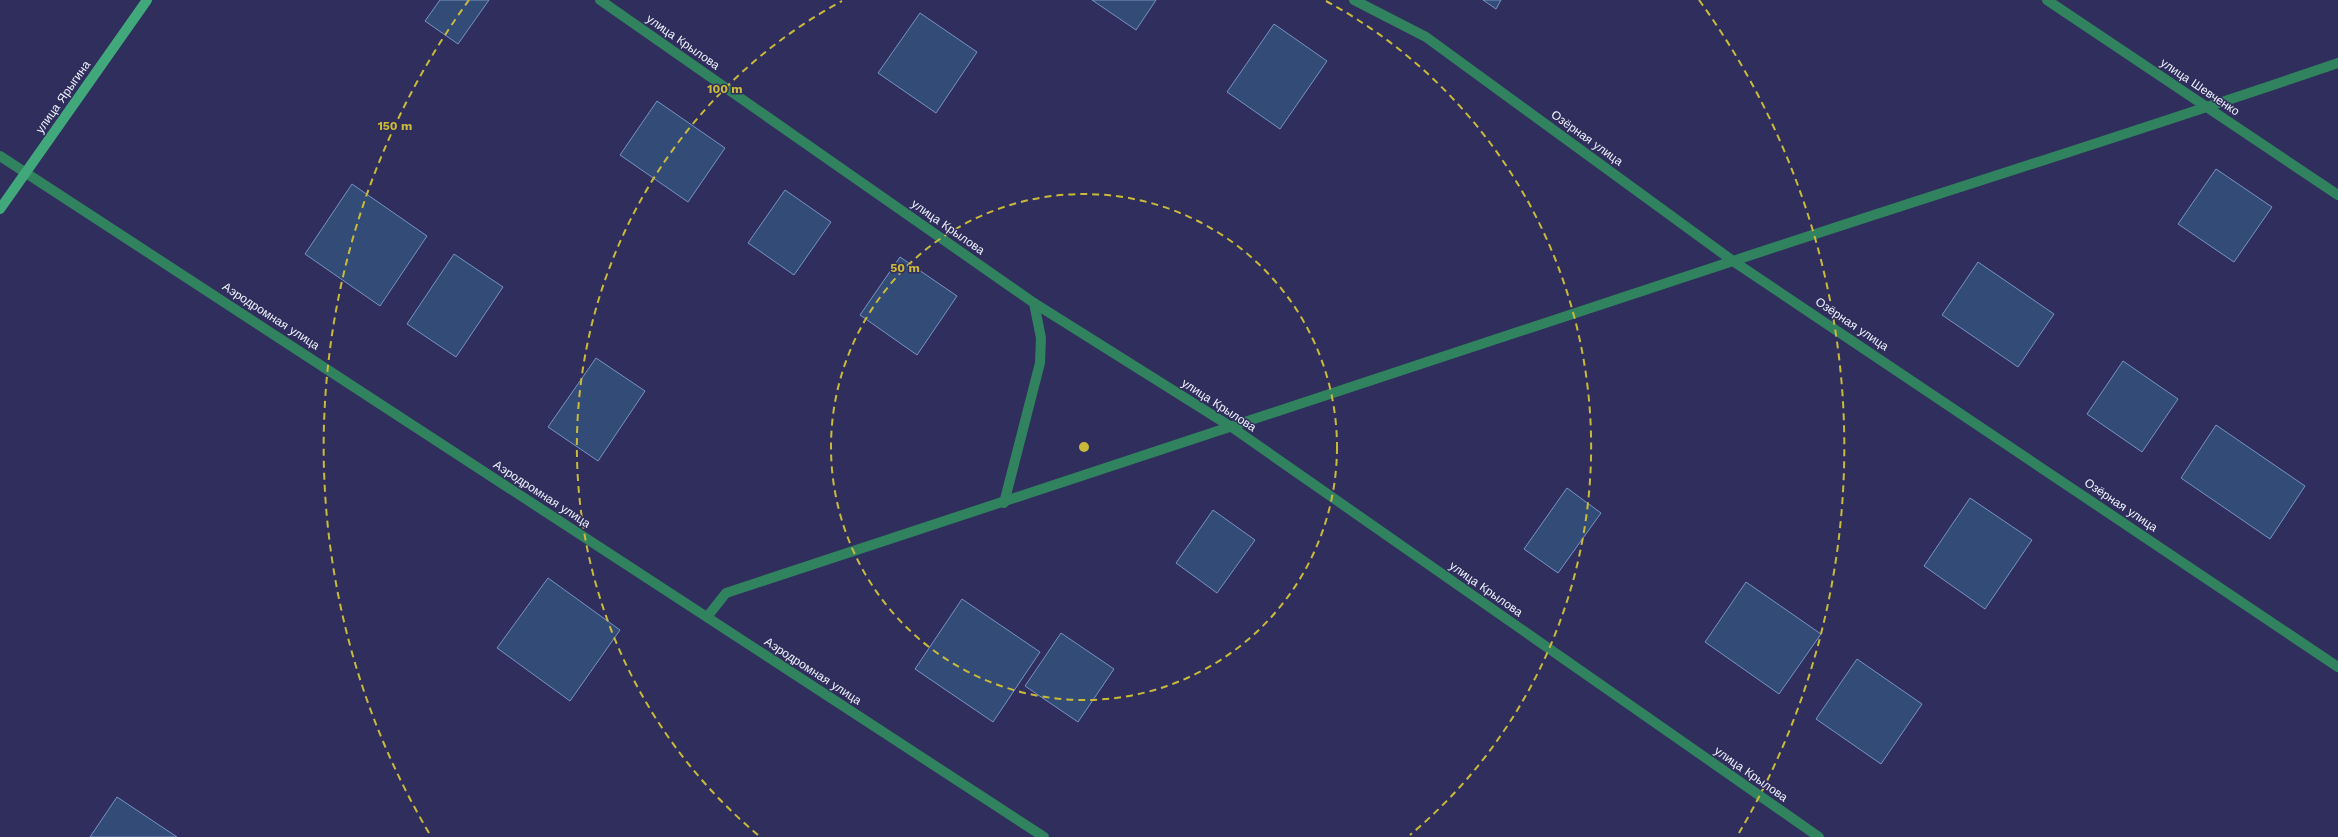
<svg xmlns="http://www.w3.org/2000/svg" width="2338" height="837" font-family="'Work Sans',sans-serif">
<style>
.building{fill:#334b77;stroke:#7893c4}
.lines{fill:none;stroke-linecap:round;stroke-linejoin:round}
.lane{stroke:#31825f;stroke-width:10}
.street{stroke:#31825f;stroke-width:10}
.secondary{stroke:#41a87c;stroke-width:10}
.ring{fill:none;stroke:#caba3a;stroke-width:2;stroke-dasharray:7 5}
.labels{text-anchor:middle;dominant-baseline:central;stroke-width:3;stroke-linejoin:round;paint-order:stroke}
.street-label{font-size:12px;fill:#f0f1fd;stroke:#2f2e5c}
.centre{fill:#caba3a;stroke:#2f2e5c;stroke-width:2}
.ring-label{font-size:12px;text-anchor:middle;font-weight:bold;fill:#caba3a;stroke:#2f2e5c;stroke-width:3;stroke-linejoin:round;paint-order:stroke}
</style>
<rect width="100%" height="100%" fill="#2f2e5c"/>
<g class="building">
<path d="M 440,0 L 489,0 L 458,44 L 425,21 Z"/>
<path d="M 1092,0 L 1156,0 L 1136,30 Z"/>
<path d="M 1483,0 L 1501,0 L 1496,9 Z"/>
<path d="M 920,13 L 977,52 L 936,113 L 878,73 Z"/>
<path d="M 1274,24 L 1327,61 L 1280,129 L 1227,92 Z"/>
<path d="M 657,101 L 725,148 L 688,202 L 620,155 Z"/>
<path d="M 2216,169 L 2272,207 L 2234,262 L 2178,224 Z"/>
<path d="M 352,184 L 427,236 L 380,306 L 305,254 Z"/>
<path d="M 785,190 L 831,222 L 794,275 L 748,243 Z"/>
<path d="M 454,254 L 503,287 L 456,357 L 407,324 Z"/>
<path d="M 900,257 L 957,296 L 917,355 L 860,315 Z"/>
<path d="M 1978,262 L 2054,314 L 2018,367 L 1942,315 Z"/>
<path d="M 596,358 L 645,391 L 598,461 L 548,427 Z"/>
<path d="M 2123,361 L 2178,399 L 2142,452 L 2087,414 Z"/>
<path d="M 2216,425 L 2305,486 L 2270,539 L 2181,478 Z"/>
<path d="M 1567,488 L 1601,513 L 1558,573 L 1524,549 Z"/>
<path d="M 1970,498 L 2032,540 L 1985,609 L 1924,566 Z"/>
<path d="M 1213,510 L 1255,540 L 1217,593 L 1176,563 Z"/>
<path d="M 548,578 L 620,630 L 570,701 L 497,648 Z"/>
<path d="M 1746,582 L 1821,634 L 1779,694 L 1705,642 Z"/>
<path d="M 962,599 L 1040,652 L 993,722 L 915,669 Z"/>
<path d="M 1061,633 L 1114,669 L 1078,722 L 1025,686 Z"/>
<path d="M 1857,659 L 1922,704 L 1881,764 L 1816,719 Z"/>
<path d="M 117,797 L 177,837 L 90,837 Z"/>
</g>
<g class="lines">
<g class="lane">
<path d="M 1004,503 L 1040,363 L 1041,338 L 1034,303"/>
<path d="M 707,617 L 726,593 C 1061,485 1395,373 1730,262 C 1933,195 2136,132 2338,63"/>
</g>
<g class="street">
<path d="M 600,0 L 1034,303 L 1233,428 L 1819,837"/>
<path d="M 1354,0 L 1426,37 L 1733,261 L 2338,667"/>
<path d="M 2047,0 L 2338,195"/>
<path d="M 0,156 L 1044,837"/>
</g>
<path class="secondary" d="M 0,209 L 147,0"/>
</g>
<g class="ring">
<circle cx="1084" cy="447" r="253"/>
<path d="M758 835A507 507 0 0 1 842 1M1326 1A507 507 0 0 1 1410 835"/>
<path d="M429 833A760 760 0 0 1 469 0M1699 0A760 760 0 0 1 1739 833"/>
</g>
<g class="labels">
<g class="street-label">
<text transform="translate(683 42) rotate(35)">улица Крылова</text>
<text transform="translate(2200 87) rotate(34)">улица Шевченко</text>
<text transform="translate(63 97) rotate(-55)">улица Ярыгина</text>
<text transform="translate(1587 138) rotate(36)">Озёрная улица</text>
<text transform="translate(948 227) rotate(35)">улица Крылова</text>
<text transform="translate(271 316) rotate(33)">Аэродромная улица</text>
<text transform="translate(1852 324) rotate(34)">Озёрная улица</text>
<text transform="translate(1219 405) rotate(33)">улица Крылова</text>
<text transform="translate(542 494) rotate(33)">Аэродромная улица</text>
<text transform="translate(2121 505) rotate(34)">Озёрная улица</text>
<text transform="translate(1486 589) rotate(35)">улица Крылова</text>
<text transform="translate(813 671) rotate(33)">Аэродромная улица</text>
<text transform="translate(1751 774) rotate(35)">улица Крылова</text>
</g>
</g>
<circle cx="1084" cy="447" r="6" class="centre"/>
<g class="ring-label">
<text x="725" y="93">100 m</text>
<text x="395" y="130">150 m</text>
<text x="905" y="272">50 m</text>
</g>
</svg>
